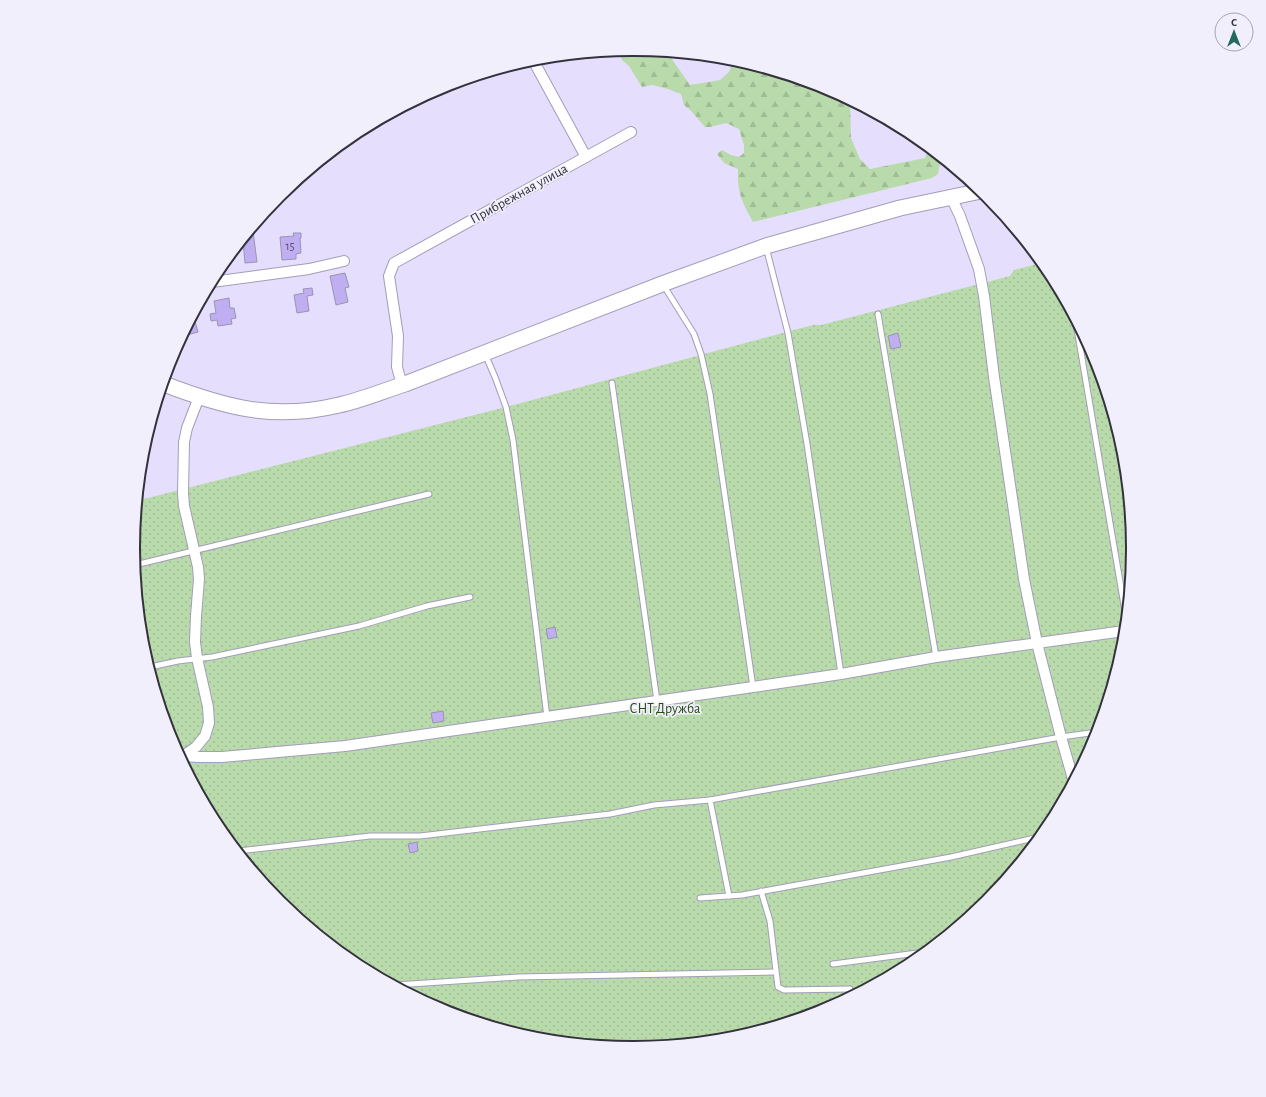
<svg xmlns="http://www.w3.org/2000/svg" width="1266" height="1097" font-family="'Alegreya Sans',sans-serif">
<style>
.forest{fill:url(#forest-firs)}
.garden{fill:url(#garden-dots)}
.building{fill:#bfaef1;stroke:#9b94b0}
.lines{fill:none;stroke-linecap:round;stroke-linejoin:round}
.service-casing{stroke:#a39db9;stroke-width:7}
.minor-casing{stroke:#a39db9;stroke-width:12}
.secondary-casing{stroke:#a39db9;stroke-width:17}
.service{stroke:#fff;stroke-width:5}
.minor{stroke:#fff;stroke-width:10}
.secondary{stroke:#fff;stroke-width:15}
.labels{text-anchor:middle;dominant-baseline:central;stroke-width:3.5;stroke-linejoin:round;paint-order:stroke}
.number-label{font-size:12px;fill:#57516a}
.street-label{font-size:14px;fill:#34323d;stroke:#f1effb}
.park-label{font-size:14px;fill:#244d0f;stroke:#f1effb}
.rim{fill:none;stroke:#34323d;stroke-width:2}
</style>
<defs>
<pattern id="forest-firs" width="22" height="20" patternUnits="userSpaceOnUse"><rect width="22" height="20" fill="#b9dbac"/><path d="M5 1l3.5 6h-7zM16 11l3.5 6h-7z" fill="#a0bc95"/></pattern>
<pattern id="garden-dots" width="8" height="8" patternUnits="userSpaceOnUse"><rect width="8" height="8" fill="#b9dbac"/><path d="M2 2h.1M6 6h.1" fill="none" stroke="#a0bc95" stroke-width="1.8" stroke-linecap="round"/></pattern>
</defs>
<rect width="100%" height="100%" fill="#e5dffd"/>
<path class="forest" d="M 633,49 L 667,52 L 690,85 L 720,80 L 729,72 L 734,60 L 824,87 L 850,101 L 851,138 L 860,159 L 870,169 L 925,158 L 929,148 L 941,158 L 938,174 L 932,178 L 753,222 C 742,202 737,193 738,169 L 724,163 L 717,154 L 722,150 L 731,155 L 739,157 L 744,153 L 744,145 L 739,129 L 726,123 L 710,127 L 705,127 L 691,111 L 684,105 L 681,94 L 668,89 L 652,85 L 642,87 L 629,66 L 622,60 L 618,51 Z"/>
<path class="garden" d="M 1041,263 L 1048,271 L 1095,358 L 1123,451 L 1132,549 L 1123,646 L 1094,740 L 1048,826 L 986,902 L 910,964 L 824,1010 L 730,1038 L 633,1048 L 535,1038 L 442,1010 L 355,964 L 280,902 L 218,826 L 171,739 L 143,646 L 134,548 L 139,496 L 140,500 L 506,407 L 813,325 L 821,325 L 1010,276 L 1014,270 Z"/>
<g class="building">
<path d="M 250,231 L 253,231 L 257,262 L 245,263 L 243,240 Z"/>
<path d="M 293,233 L 301,233 L 301,238 L 300,238 L 301,253 L 296,254 L 296,259 L 282,260 L 280,237 L 294,236 Z"/>
<path d="M 345,273 L 349,287 L 345,288 L 348,302 L 336,305 L 330,276 Z"/>
<path d="M 312,288 L 313,295 L 307,296 L 309,311 L 297,313 L 294,295 L 304,293 L 303,289 Z"/>
<path d="M 229,298 L 230,308 L 234,308 L 236,318 L 231,319 L 232,324 L 218,326 L 217,320 L 211,321 L 210,314 L 216,313 L 214,301 Z"/>
<path d="M 192,318 L 194,318 L 198,332 L 183,336 Z"/>
<path d="M 898,333 L 901,347 L 891,349 L 888,336 Z"/>
<path d="M 555,627 L 557,637 L 548,639 L 546,629 Z"/>
<path d="M 443,711 L 444,721 L 433,723 L 431,713 Z"/>
<path d="M 417,842 L 418,851 L 410,853 L 408,844 Z"/>
</g>
<g class="lines">
<g class="service-casing">
<g id="service">
<path d="M 766,247 L 788,333 L 807,444 L 841,674"/>
<path d="M 664,286 L 694,334 L 701,354 L 710,394 L 753,687"/>
<path d="M 878,314 L 936,657"/>
<path d="M 1076,323 L 1126,617"/>
<path d="M 485,354 L 495,377 L 506,407 L 513,440 L 547,717"/>
<path d="M 612,383 L 657,701"/>
<path d="M 135,565 L 429,494"/>
<path d="M 150,667 L 178,661 L 212,657 L 359,626 L 427,606 L 470,597"/>
<path d="M 710,800 L 729,896"/>
<path d="M 238,851 L 370,836 L 420,836 L 610,814 L 654,805 L 710,800 L 1061,737 L 1097,732"/>
<path d="M 761,891 L 770,921 L 778,987 L 784,990 L 850,989"/>
<path d="M 700,898 L 742,895 L 951,857 L 1039,837"/>
<path d="M 833,964 L 925,952"/>
<path d="M 395,985 L 518,977 L 775,972"/>
</g>
</g>
<g class="minor-casing">
<g id="minor">
<path d="M 533,60 L 586,157"/>
<path d="M 951,197 L 960,216 L 979,269 L 984,296 L 994,377 L 1024,579 L 1037,643 L 1061,737 L 1073,779"/>
<path d="M 212,282 L 309,269 L 344,261"/>
<path d="M 402,385 L 397,367 L 398,336 L 389,276 L 394,263 L 631,132"/>
<path d="M 180,756 L 183,756 L 196,747 L 205,736 L 209,723 L 208,707 L 197,658 L 195,642 L 196,616 L 199,579 L 198,567 L 184,506 L 183,493 L 184,442 L 187,428 L 199,397"/>
<path d="M 183,756 L 198,757 L 222,757 L 345,746 L 753,687 L 841,674 L 936,657 L 1124,631"/>
</g>
</g>
<g class="secondary-casing">
<path id="secondary" d="M 164,384 C 224,407 273,421 339,405 C 362,400 383,391 405,384 L 662,284 L 766,246 L 900,208 L 981,191"/>
</g>
<use href="#service" class="service"/>
<use href="#minor" class="minor"/>
<use href="#secondary" class="secondary"/>
</g>
<g class="labels">
<g class="number-label">
<text x="290" y="246">15</text>
</g>
<g class="street-label">
<text transform="translate(519 194) rotate(-29)">Прибрежная улица</text>
</g>
<g class="park-label">
<text x="665" y="709">СНТ Дружба</text>
</g>
</g>
<path d="M0 0H1266V1097H0ZM632 56H634A492 492 0 0 1 1126 548V549A492 492 0 0 1 634 1041H632A492 492 0 0 1 140 549V548A492 492 0 0 1 632 56Z" fill="#f1effb" fill-rule="evenodd"/>
<path class="rim" d="M632 56H634A492 492 0 0 1 1126 548V549A492 492 0 0 1 634 1041H632A492 492 0 0 1 140 549V548A492 492 0 0 1 632 56Z"/>
<g transform="translate(1234 32)"><circle r="19" fill="#f1effb" stroke="#a5a3af"/>
<path d="M0-3L7 15L0 10L-7 15Z" fill="#23695d"/>
<text y="-6" font-size="11" font-weight="bold" text-anchor="middle" fill="#34323d">С</text>
</g>
</svg>
